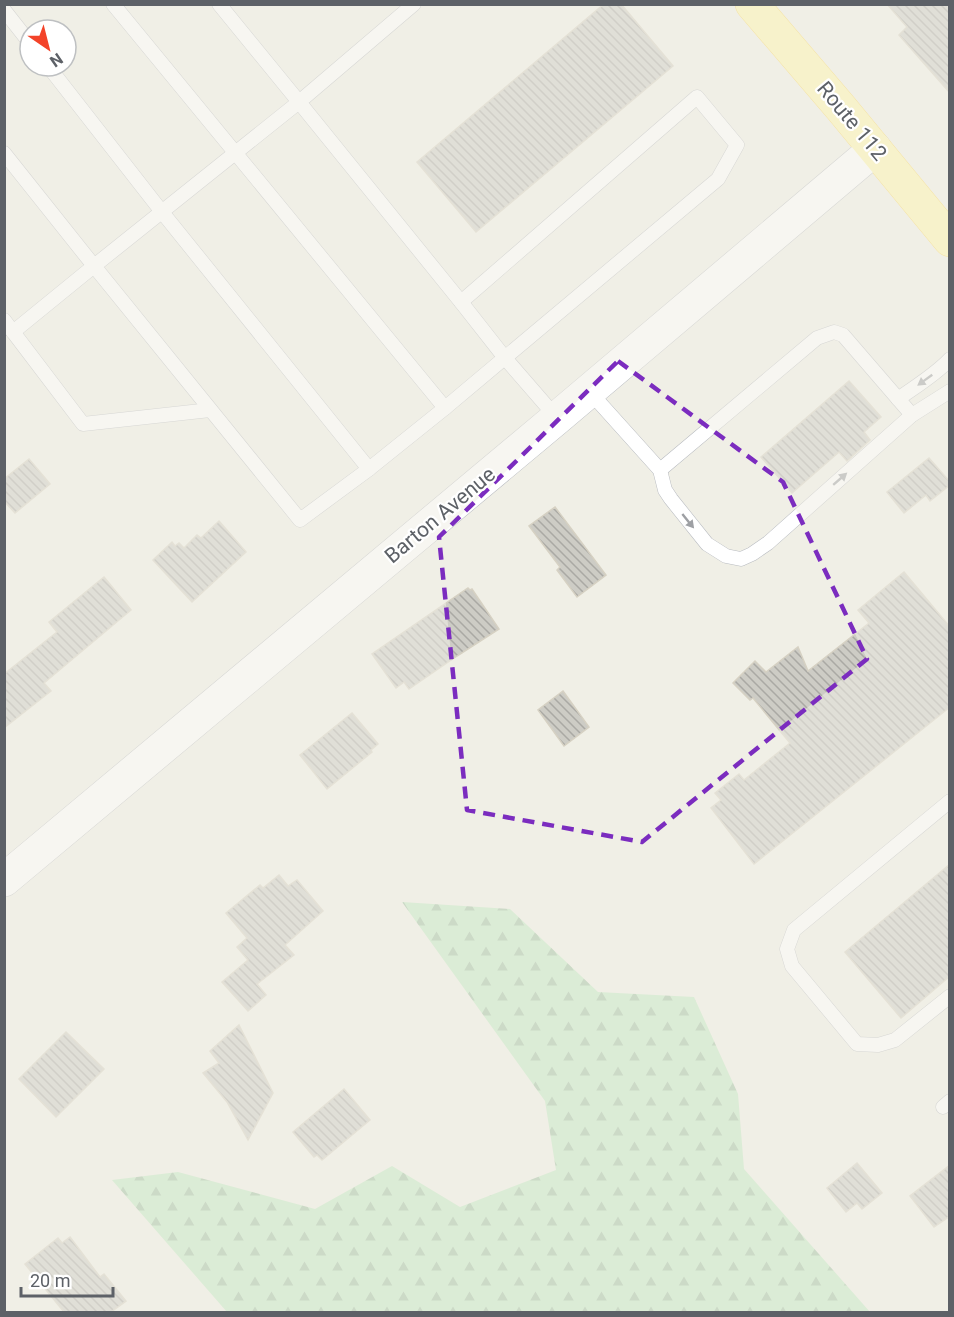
<svg xmlns="http://www.w3.org/2000/svg" width="954" height="1317" font-family="Roboto,sans-serif">
<style>
.forest{fill:url(#forest-firs)}
.building{fill:url(#building-back-hatch);stroke:#d6d1c3;stroke-width:1.5}
.lines{fill:none;stroke-linecap:round;stroke-linejoin:round}
.service-casing{stroke:#b8bbc0;stroke-width:15}
.tertiary-casing{stroke:#b8bbc0;stroke-width:34}
.primary-casing{stroke:#fad455;stroke-width:34}
.service{stroke:#fff;stroke-width:14}
.tertiary{stroke:#fff;stroke-width:33}
.primary{stroke:#fff6ac;stroke-width:33}
.oneway{fill:#9ea0a4}
.marked{fill:none;stroke:#7b2cbf;stroke-width:4.5;stroke-dasharray:12 8;stroke-linejoin:round}
.labels{text-anchor:middle;dominant-baseline:central;stroke-width:4.5;stroke-linejoin:round;paint-order:stroke}
.street-label{font-size:21px;fill:#5d6167;stroke:#fff}
</style>
<defs>
<pattern id="forest-firs" width="22" height="20" patternUnits="userSpaceOnUse" patternTransform="scale(1.5)"><rect width="22" height="20" fill="#c1e9c3"/><path d="M5 1l3.5 6h-7zM16 11l3.5 6h-7z" fill="#a0c0a2"/></pattern>
<pattern id="building-back-hatch" width="6" height="6" patternUnits="userSpaceOnUse" patternTransform="scale(1.5)"><rect width="6" height="6" fill="#cdccc5"/><path d="M-1 5l2 2M0 0l6 6M5-1l2 2" fill="none" stroke="#aaa9a4"/></pattern>
</defs>
<rect width="100%" height="100%" fill="#f0efe6"/>
<path class="forest" d="M 402,902 L 510,909 L 598,992 L 694,997 L 738,1094 L 744,1169 L 870,1312 L 227,1312 L 112,1180 L 178,1172 L 315,1209 L 392,1166 L 460,1207 L 556,1170 L 545,1101 Z"/>
<g class="building">
<path d="M 604,4 L 621,4 L 673,66 L 476,232 L 417,162 Z"/>
<path d="M 887,4 L 950,4 L 950,93 L 899,35 L 907,27 Z"/>
<path d="M 849,381 L 881,417 L 864,432 L 870,440 L 847,461 L 839,452 L 792,493 L 761,457 Z"/>
<path d="M 929,458 L 950,482 L 950,485 L 930,501 L 926,495 L 904,513 L 887,492 Z"/>
<path d="M 29,459 L 50,484 L 15,513 L 4,501 L 4,479 Z"/>
<path d="M 555,507 L 606,575 L 577,597 L 557,570 L 560,567 L 529,526 Z"/>
<path d="M 219,521 L 246,552 L 192,602 L 153,560 L 172,542 L 175,546 L 179,543 L 184,548 L 197,535 L 201,538 Z"/>
<path d="M 904,572 L 950,627 L 950,707 L 754,864 L 711,808 L 721,800 L 715,793 L 739,774 L 744,780 L 790,743 L 753,698 L 750,700 L 733,683 L 755,661 L 766,672 L 798,647 L 808,671 L 869,623 L 858,610 Z"/>
<path d="M 104,577 L 131,610 L 44,683 L 51,691 L 4,728 L 4,674 L 57,632 L 49,622 Z"/>
<path d="M 468,588 L 470,590 L 472,589 L 499,629 L 457,656 L 409,689 L 404,682 L 396,688 L 372,654 Z"/>
<path d="M 563,691 L 589,727 L 564,746 L 538,710 Z"/>
<path d="M 352,713 L 378,744 L 371,750 L 372,752 L 327,789 L 300,755 Z"/>
<path d="M 950,864 L 950,976 L 901,1018 L 845,952 Z"/>
<path d="M 279,875 L 288,886 L 297,880 L 323,911 L 285,945 L 294,955 L 257,984 L 266,995 L 248,1011 L 222,982 L 248,960 L 237,947 L 247,938 L 226,913 L 260,885 L 263,888 Z"/>
<path d="M 239,1025 L 273,1093 L 248,1140 L 227,1102 L 203,1073 L 219,1063 L 210,1051 Z"/>
<path d="M 66,1032 L 104,1069 L 56,1117 L 19,1079 Z"/>
<path d="M 344,1089 L 370,1120 L 322,1160 L 317,1155 L 314,1157 L 293,1132 Z"/>
<path d="M 857,1163 L 882,1193 L 862,1209 L 857,1203 L 846,1212 L 827,1188 Z"/>
<path d="M 950,1165 L 950,1216 L 934,1227 L 910,1196 Z"/>
<path d="M 70,1237 L 100,1277 L 104,1274 L 126,1301 L 111,1312 L 64,1312 L 25,1264 L 58,1238 L 62,1243 Z"/>
</g>
<g class="lines">
<g class="service-casing">
<g id="service">
<path d="M 113,4 L 445,408"/>
<path d="M 219,4 L 299,102 L 94,266 L 300,520 L 369,469 L 445,408 L 718,179 L 737,145 L 697,97 L 461,302"/>
<path d="M 414,4 L 299,102 L 461,302 L 505,358 L 557,418"/>
<path d="M 4,10 L 30,43"/>
<path d="M 48,66 L 162,212 L 369,469"/>
<path d="M 4,153 L 94,266 L 13,332"/>
<path d="M 4,320 L 83,424 L 210,410"/>
<path d="M 589,391 L 660,470 L 665,490 L 671,499 L 707,544 L 726,556 L 741,559 L 752,554 L 768,543 L 912,415 L 950,391"/>
<path d="M 898,399 C 916,386 935,375 950,359"/>
<path d="M 660,470 L 817,338 L 834,332 L 843,335 L 912,415"/>
<path d="M 950,801 L 794,930 L 787,949 L 792,966 L 857,1044 L 878,1045 L 895,1040 L 950,996"/>
<path d="M 943,1107 L 950,1101"/>
</g>
</g>
<g class="tertiary-casing">
<path id="tertiary" d="M 4,880 L 557,418 L 875,149"/>
</g>
<g class="primary-casing">
<path id="primary" d="M 752,4 L 841,108 L 950,240"/>
</g>
<use href="#service" class="service"/>
<use href="#tertiary" class="tertiary"/>
<use href="#primary" class="primary"/>
</g>
<defs><path id="oneway-solid" d="M-6-.8H1V-3.2L6.5 0L1 3.2V.8H-6Z" transform="scale(1.5)"/></defs>
<g class="oneway">
<use href="#oneway-solid" transform="translate(925 380) rotate(144)"/>
<use href="#oneway-solid" transform="translate(840 479) rotate(-41)"/>
<use href="#oneway-solid" transform="translate(688 521) rotate(51)"/>
</g>
<path d="M0 0H954V1317H0ZM 618,361 L 783,482 L 867,659 L 642,842 L 467,810 L 439,537 Z" fill="#f0efe6" fill-opacity=".55" fill-rule="evenodd"/>
<path class="marked" d="M 618,361 L 783,482 L 867,659 L 642,842 L 467,810 L 439,537 Z"/>
<g class="labels">
<g class="street-label">
<text transform="translate(852 121) rotate(50)">Route 112</text>
<text transform="translate(440 515) rotate(-40)">Barton Avenue</text>
</g>
</g>
<rect width="954" height="1317" fill="none" stroke="#5d6167" stroke-width="12"/>
<g transform="translate(48 48) rotate(145)"><circle r="28" fill="#ffffff" stroke="#bec0c2" stroke-width="1.5"/>
<path d="M0-4.5L10 22L0 15L-10 22Z" fill="#f34329"/>
<text y="-9" font-size="16" font-weight="bold" text-anchor="middle" fill="#5d6167">N</text>
</g>
<path d="M21 1287v9h92v-9" fill="none" stroke="#5d6167" stroke-width="3"/>
<text x="30" y="1287" font-size="18" fill="#5d6167" stroke="#ffffff" stroke-width="4.5" paint-order="stroke">20 m</text>
</svg>
